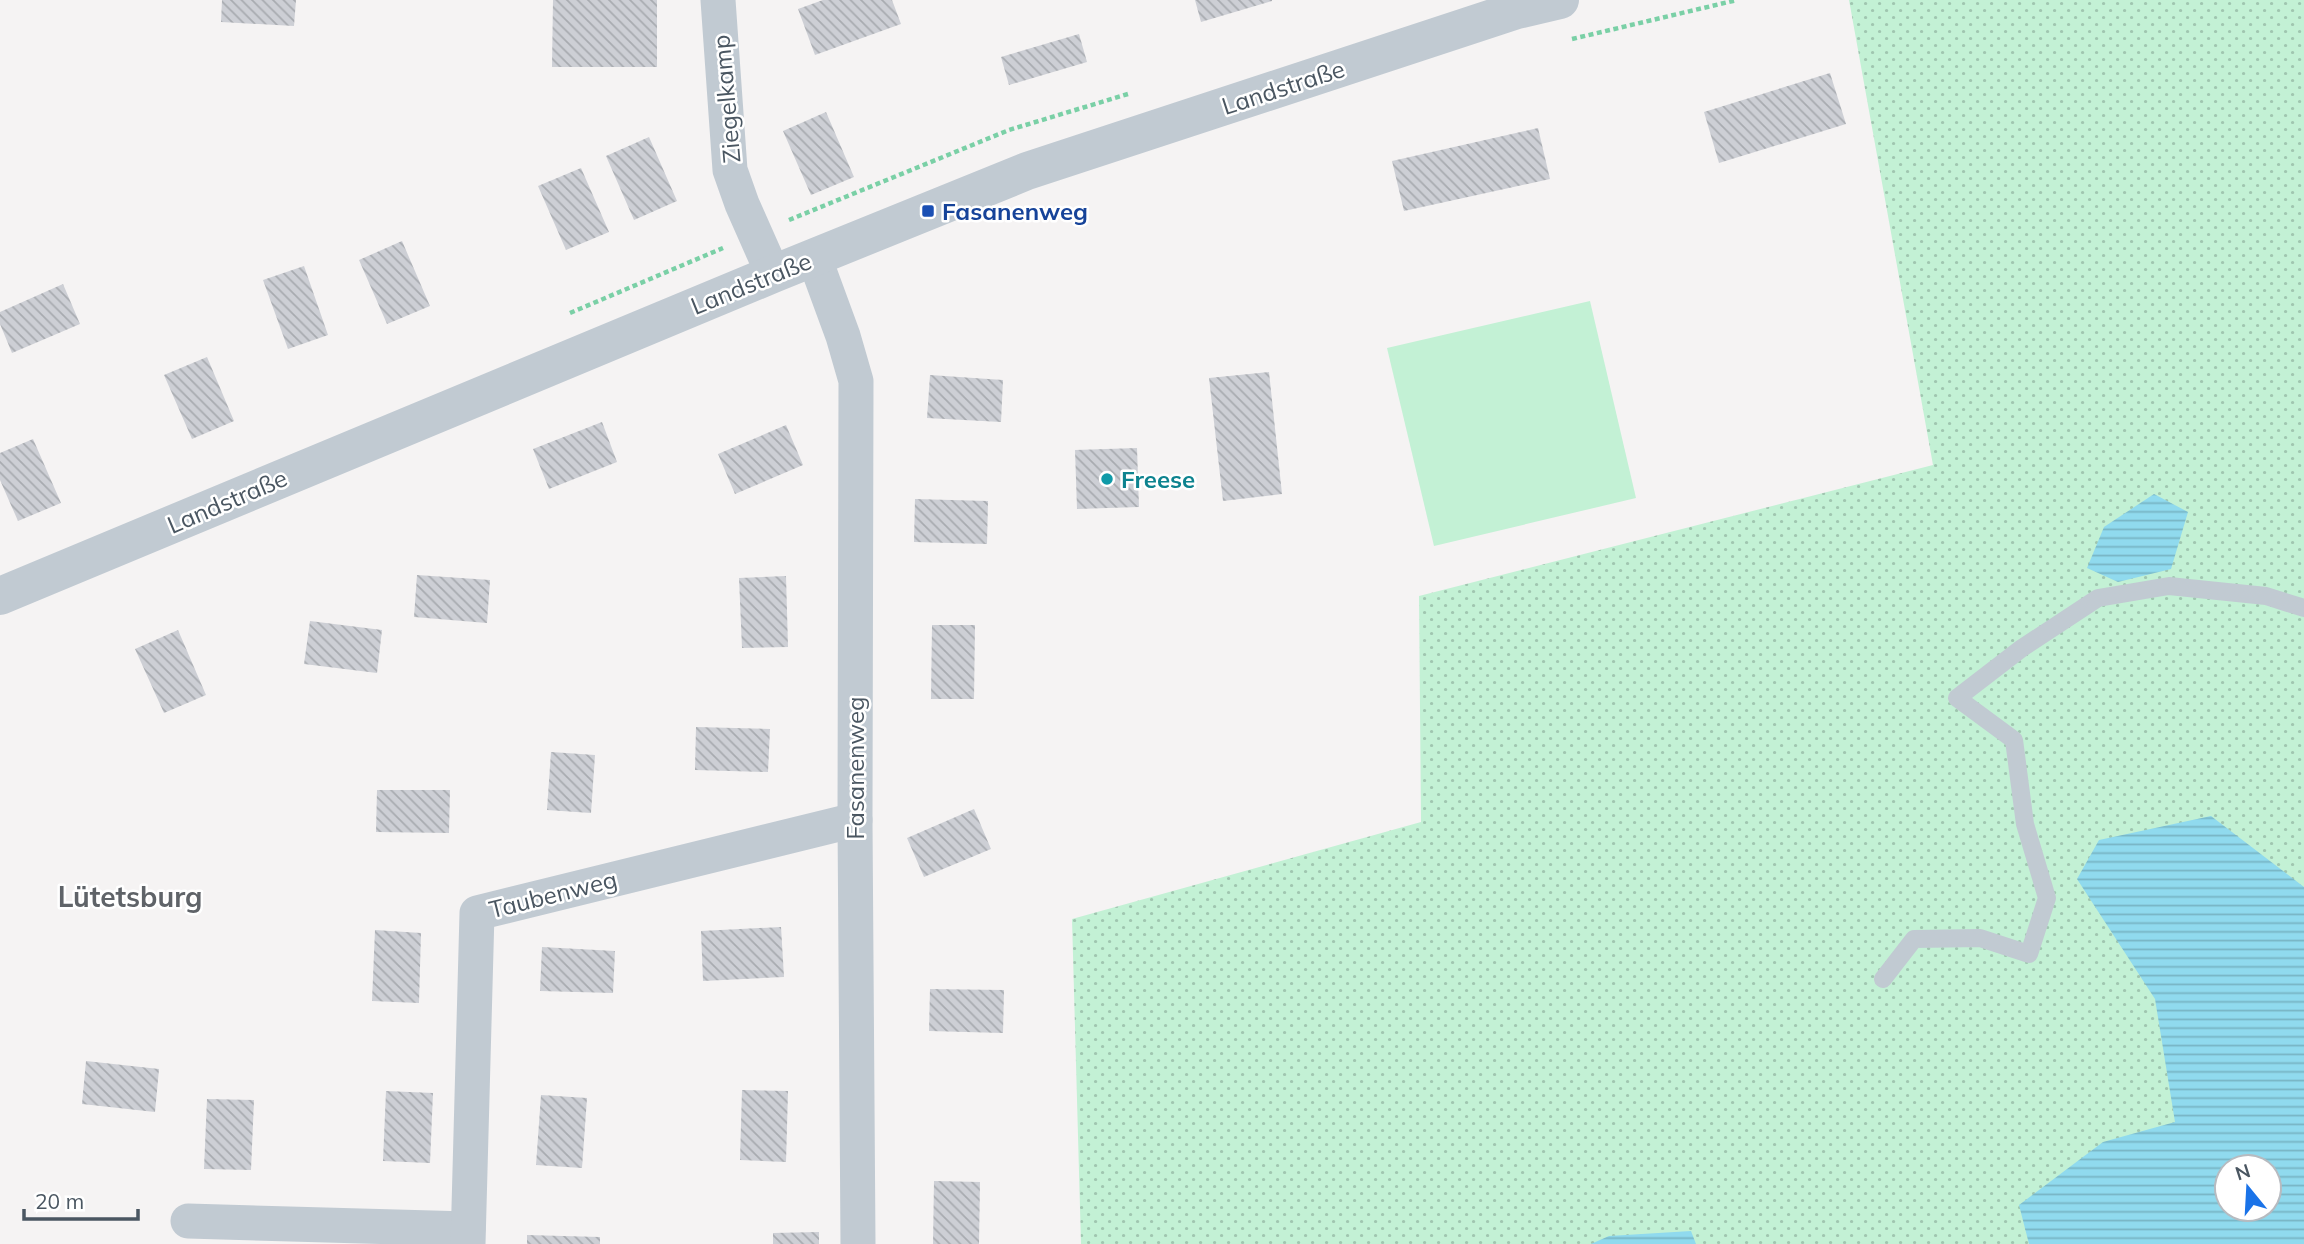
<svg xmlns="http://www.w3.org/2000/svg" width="2304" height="1244" font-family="Mulish,sans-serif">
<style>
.grass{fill:url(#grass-dots);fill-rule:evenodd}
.pitch{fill:#c3f1d5}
.water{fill:url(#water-rules);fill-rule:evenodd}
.building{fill:url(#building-back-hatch)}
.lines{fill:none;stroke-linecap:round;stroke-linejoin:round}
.path{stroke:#7ad0a6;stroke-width:4.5;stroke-dasharray:5 3.5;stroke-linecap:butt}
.service{stroke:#c1cad2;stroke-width:18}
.minor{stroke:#c1cad2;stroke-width:35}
.tertiary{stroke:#c1cad2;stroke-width:38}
.transit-dot{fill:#1a4fb4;stroke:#fff;stroke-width:2.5}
.culture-dot{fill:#0f9aa8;stroke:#fff;stroke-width:2.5}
.labels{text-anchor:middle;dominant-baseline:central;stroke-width:5;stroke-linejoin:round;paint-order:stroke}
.street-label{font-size:24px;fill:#4a5661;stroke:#fff}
.transit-label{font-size:24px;font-weight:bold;fill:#164399;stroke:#fff;text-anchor:start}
.culture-label{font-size:24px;font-weight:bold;fill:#0d838f;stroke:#fff;text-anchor:start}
.quarter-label{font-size:28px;font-weight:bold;fill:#5f6368;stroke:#fff}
</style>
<defs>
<pattern id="grass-dots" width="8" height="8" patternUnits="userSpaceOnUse" patternTransform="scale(1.75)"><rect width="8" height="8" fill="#c3f1d5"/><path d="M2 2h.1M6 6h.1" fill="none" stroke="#a0c6b0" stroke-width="1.8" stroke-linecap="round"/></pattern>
<pattern id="water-rules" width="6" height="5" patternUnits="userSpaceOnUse" patternTransform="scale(1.75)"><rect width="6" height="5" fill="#90daee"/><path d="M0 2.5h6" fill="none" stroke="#78b4c4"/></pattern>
<pattern id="building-back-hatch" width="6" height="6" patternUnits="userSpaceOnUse" patternTransform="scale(1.75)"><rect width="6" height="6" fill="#cdcfd5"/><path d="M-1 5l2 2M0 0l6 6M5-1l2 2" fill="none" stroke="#a8abb0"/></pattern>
</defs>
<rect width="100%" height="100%" fill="#f5f3f3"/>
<path class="grass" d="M 1849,0 L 2304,0 L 2304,1244 L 1081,1244 L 1072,919 L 1421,822 L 1419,596 L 1933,465 ZM 2227,1167 L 2269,1167 L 2269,1209 L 2227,1209 Z"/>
<path class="pitch" d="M 1590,301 L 1636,498 L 1434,546 L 1387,348 Z"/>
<g class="water">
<path d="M 2154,494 L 2188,512 L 2171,569 L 2118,582 L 2087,568 L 2104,527 Z"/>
<path d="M 2211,816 L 2304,887 L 2304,1244 L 2029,1244 L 2019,1205 L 2103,1142 L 2175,1122 L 2155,999 L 2077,879 L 2099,840 ZM 2227,1167 L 2269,1167 L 2269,1209 L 2227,1209 Z"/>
<path d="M 1691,1231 L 1696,1244 L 1591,1244 L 1609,1236 Z"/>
</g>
<g class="building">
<path d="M 222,0 L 296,0 L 294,26 L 221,22 Z"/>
<path d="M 553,0 L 657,0 L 657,67 L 552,67 Z"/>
<path d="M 823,0 L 892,0 L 901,24 L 815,55 L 798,9 Z"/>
<path d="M 1195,0 L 1272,0 L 1272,1 L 1201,22 Z"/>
<path d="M 1079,34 L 1087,62 L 1009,85 L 1001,57 Z"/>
<path d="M 1830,73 L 1846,124 L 1719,163 L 1704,112 Z"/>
<path d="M 826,112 L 854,177 L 811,195 L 783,131 Z"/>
<path d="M 1538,128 L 1550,179 L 1404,211 L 1392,161 Z"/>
<path d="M 649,137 L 677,201 L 634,220 L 606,156 Z"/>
<path d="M 581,168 L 609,232 L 566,250 L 538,186 Z"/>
<path d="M 402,241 L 430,306 L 387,324 L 359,260 Z"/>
<path d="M 304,266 L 328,335 L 288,349 L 263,280 Z"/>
<path d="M 63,284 L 80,324 L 12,353 L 0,324 L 0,312 Z"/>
<path d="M 207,357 L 234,421 L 192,439 L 164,375 Z"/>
<path d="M 1269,372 L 1282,494 L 1223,501 L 1209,378 Z"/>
<path d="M 930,375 L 1003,380 L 1001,422 L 927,418 Z"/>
<path d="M 602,422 L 617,462 L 549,489 L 533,449 Z"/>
<path d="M 786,425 L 803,465 L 735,494 L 718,454 Z"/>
<path d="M 33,439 L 61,503 L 18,521 L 0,480 L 0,453 Z"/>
<path d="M 1137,448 L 1139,507 L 1077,509 L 1075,450 Z"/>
<path d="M 915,499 L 988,501 L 987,544 L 914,542 Z"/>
<path d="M 417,575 L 490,580 L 487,623 L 414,617 Z"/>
<path d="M 786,576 L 788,647 L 742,648 L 739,578 Z"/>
<path d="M 310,621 L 382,630 L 377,673 L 304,664 Z"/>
<path d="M 932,625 L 975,625 L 974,699 L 931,699 Z"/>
<path d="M 178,630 L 206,695 L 164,713 L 135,649 Z"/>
<path d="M 696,727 L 770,729 L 768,772 L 695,770 Z"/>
<path d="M 551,752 L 595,755 L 591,813 L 547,810 Z"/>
<path d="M 377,790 L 450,790 L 449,833 L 376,832 Z"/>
<path d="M 974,809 L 991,849 L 924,877 L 907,838 Z"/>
<path d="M 781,927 L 784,977 L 703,981 L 701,931 Z"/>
<path d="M 375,930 L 421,933 L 419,1003 L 372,1001 Z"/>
<path d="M 542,947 L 615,951 L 613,993 L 540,991 Z"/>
<path d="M 930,989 L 1004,990 L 1003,1033 L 929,1031 Z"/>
<path d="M 86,1061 L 159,1069 L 155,1112 L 82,1104 Z"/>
<path d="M 742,1090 L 788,1091 L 786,1162 L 740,1160 Z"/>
<path d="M 386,1091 L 433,1093 L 430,1163 L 383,1161 Z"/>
<path d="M 541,1095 L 587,1098 L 582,1168 L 536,1165 Z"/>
<path d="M 207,1099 L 254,1100 L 251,1170 L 204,1169 Z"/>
<path d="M 934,1181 L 980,1182 L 979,1244 L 933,1244 Z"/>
<path d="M 819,1232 L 819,1244 L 773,1244 L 773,1233 Z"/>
<path d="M 527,1235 L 600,1237 L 600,1244 L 527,1244 Z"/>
</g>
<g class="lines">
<g class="path">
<path d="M 1572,39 L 1737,0"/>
<path d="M 789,220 L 1009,130 L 1128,94"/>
<path d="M 570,313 L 723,248"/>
</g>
<path class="service" d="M 1883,979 L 1914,939 L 1980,938 L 2029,954 L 2047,898 L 2025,824 L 2014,740 L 1957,698 L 2022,648 L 2098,598 L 2169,586 L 2266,596 L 2304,608"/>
<g class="minor">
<path d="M 718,0 L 730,170 L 742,204 L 773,274"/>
<path d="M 814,257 L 843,336 L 856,381 L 855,820 L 858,1244"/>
<path d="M 188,1221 L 468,1229"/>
<path d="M 468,1244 L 477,913 L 855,820"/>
</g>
<path class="tertiary" d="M 0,596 L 773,274 L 1027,171 L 1517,10 L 1560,0"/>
</g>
<rect class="transit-dot" x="921" y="204" width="14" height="14" rx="3.5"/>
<circle class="culture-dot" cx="1107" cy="479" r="7"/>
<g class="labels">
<g class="street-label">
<text transform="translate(1283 87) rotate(-18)">Landstraße</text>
<text transform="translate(726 99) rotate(-95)">Ziegelkamp</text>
<text transform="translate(751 283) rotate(-22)">Landstraße</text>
<text transform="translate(227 501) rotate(-23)">Landstraße</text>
<text transform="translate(855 768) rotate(-90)">Fasanenweg</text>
<text transform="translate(553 894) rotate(-14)">Taubenweg</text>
</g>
<g class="transit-label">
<text x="942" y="211">Fasanenweg</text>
</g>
<g class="culture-label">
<text x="1121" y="479">Freese</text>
</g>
<g class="quarter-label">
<text x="130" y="896">Lütetsburg</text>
</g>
</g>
<g transform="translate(2248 1188) rotate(342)"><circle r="33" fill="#ffffff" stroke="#b7bbc0" stroke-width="2"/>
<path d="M0-5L12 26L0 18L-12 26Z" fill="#1a73e8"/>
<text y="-10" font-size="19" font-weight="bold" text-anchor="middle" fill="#4a5661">N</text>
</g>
<path d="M24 1209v10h114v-10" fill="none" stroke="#4a5661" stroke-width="3.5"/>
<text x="35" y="1209" font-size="21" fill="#4a5661" stroke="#ffffff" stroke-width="5" paint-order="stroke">20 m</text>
</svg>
